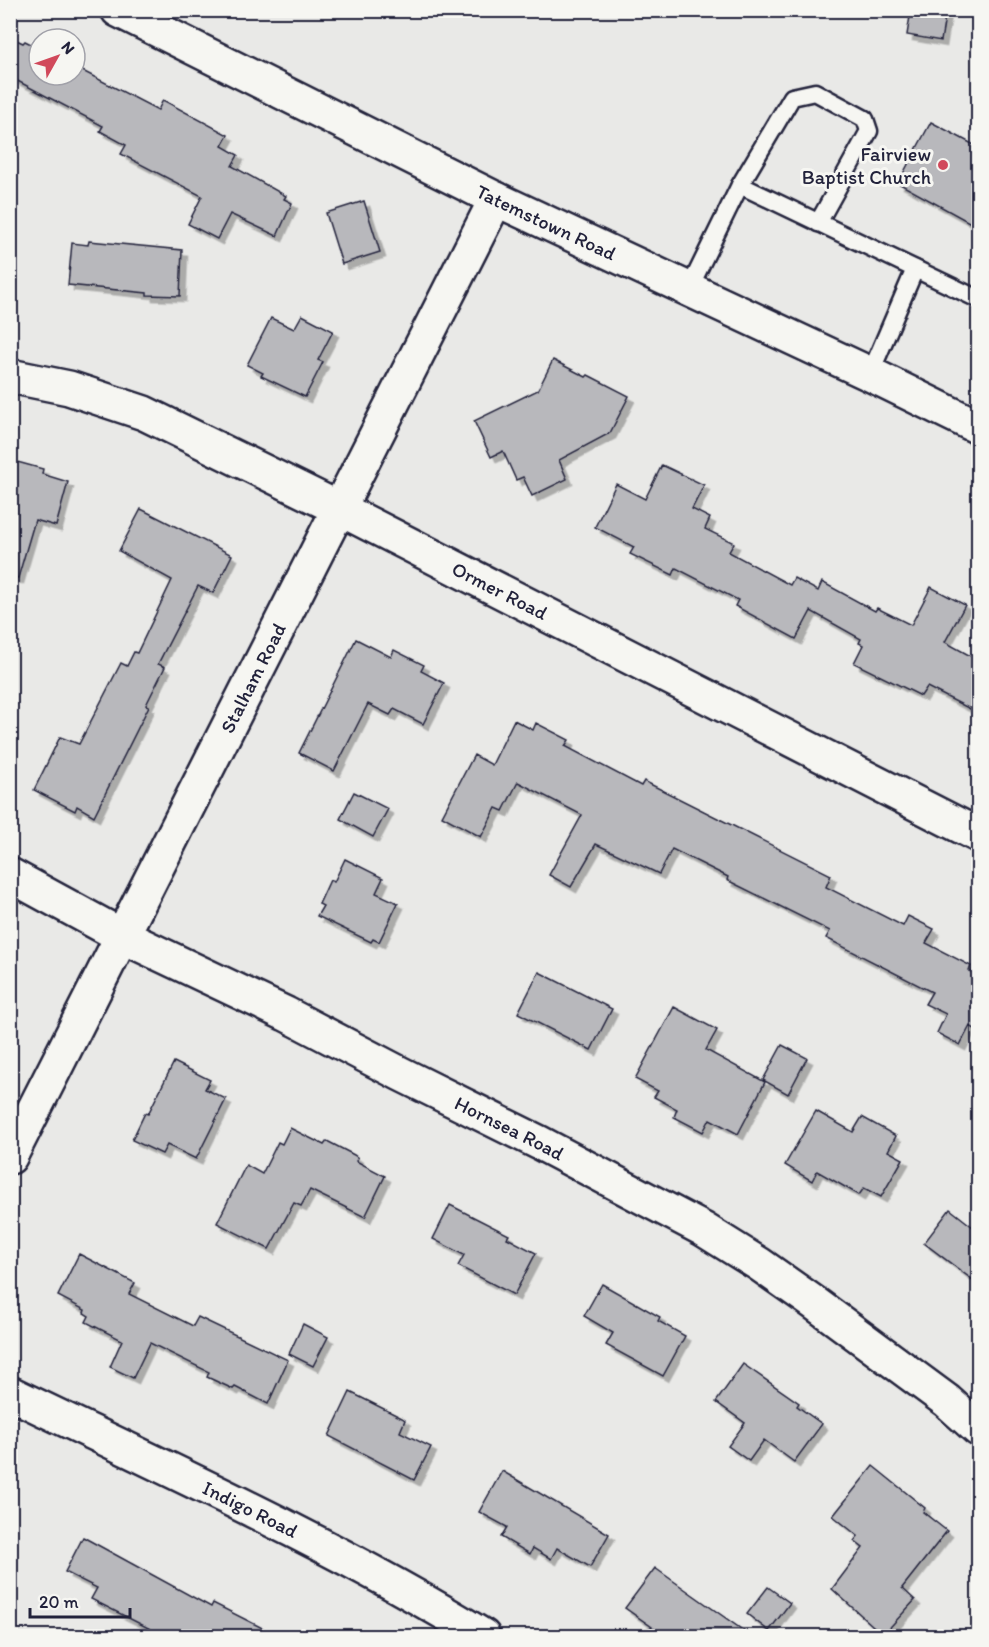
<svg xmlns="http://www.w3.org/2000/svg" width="989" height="1647" font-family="Itim,sans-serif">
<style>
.building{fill:#b8b8bc;stroke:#22223b;stroke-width:1.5;filter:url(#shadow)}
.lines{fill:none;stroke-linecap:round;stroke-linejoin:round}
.service-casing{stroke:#22223b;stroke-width:21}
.minor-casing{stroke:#22223b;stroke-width:38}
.service{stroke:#f6f6f2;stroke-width:16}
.minor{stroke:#f6f6f2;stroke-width:33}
.poi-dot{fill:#d1495b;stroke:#f6f6f2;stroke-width:2}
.labels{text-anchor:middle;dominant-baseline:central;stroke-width:6;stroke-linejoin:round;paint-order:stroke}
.poi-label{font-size:20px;fill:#22223b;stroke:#f6f6f2;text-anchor:end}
.street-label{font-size:20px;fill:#22223b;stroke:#f6f6f2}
</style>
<defs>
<filter id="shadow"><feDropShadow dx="5.5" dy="5.5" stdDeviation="0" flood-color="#0004"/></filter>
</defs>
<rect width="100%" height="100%" fill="#e9e9e7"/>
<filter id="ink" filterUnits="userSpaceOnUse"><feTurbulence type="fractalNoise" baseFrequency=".0167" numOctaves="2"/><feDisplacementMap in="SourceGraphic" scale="12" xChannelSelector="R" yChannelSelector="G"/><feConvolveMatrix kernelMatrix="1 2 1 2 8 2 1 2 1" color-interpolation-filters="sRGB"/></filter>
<g filter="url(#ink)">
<g class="building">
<path d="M 911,10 L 946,10 L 941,41 L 907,35 Z"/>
<path d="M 10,37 L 23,43 L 25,41 L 39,48 L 39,75 L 75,75 L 75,67 L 158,110 L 163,100 L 228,135 L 222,146 L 238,155 L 232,166 L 286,196 L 284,199 L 292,203 L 277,236 L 230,214 L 217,239 L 188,224 L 202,196 L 121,154 L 126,145 L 100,131 L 103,126 L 10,77 Z"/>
<path d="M 931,122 L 978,147 L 978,227 L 898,183 Z"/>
<path d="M 364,201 L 380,252 L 342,264 L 326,213 Z"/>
<path d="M 89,241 L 182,250 L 180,296 L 147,295 L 147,293 L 68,285 L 72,243 L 88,245 Z"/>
<path d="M 302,315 L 333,331 L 318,360 L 323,362 L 305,397 L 261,376 L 263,373 L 247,365 L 271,318 L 294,329 Z"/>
<path d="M 553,360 L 586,377 L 588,375 L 629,396 L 610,433 L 559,460 L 567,479 L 532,496 L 523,477 L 516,480 L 503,451 L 491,457 L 474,421 L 538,390 Z"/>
<path d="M 10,460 L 43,469 L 42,474 L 68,482 L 56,526 L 35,520 L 18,578 L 10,577 Z"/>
<path d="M 662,465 L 704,485 L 692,509 L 710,518 L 705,529 L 734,543 L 729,552 L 790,585 L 794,578 L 818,591 L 822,582 L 875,611 L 877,608 L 911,625 L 931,587 L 965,605 L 945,642 L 978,660 L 978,713 L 927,687 L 921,696 L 854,663 L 863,645 L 859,643 L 861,639 L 811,611 L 796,639 L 735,606 L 738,600 L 676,568 L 673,575 L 630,554 L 634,547 L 595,527 L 616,484 L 645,499 Z"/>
<path d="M 141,509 L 232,555 L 213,593 L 198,586 L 158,664 L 165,667 L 146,705 L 149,706 L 94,816 L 77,806 L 75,811 L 34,790 L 60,737 L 79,744 L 121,663 L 127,666 L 134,652 L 137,653 L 172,580 L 119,551 Z"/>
<path d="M 356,639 L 391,657 L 394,650 L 424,665 L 421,671 L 444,683 L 423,724 L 394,709 L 390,715 L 368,704 L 334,771 L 299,753 Z"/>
<path d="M 514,720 L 533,730 L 536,723 L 569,740 L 565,746 L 641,786 L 644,781 L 831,875 L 826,887 L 903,926 L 908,916 L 934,929 L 926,943 L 971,966 L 969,971 L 978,975 L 978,1031 L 970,1026 L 960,1045 L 937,1033 L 946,1014 L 925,1004 L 932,992 L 826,938 L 830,931 L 727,880 L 728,877 L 672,849 L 659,874 L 596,844 L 571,887 L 549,875 L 582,815 L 518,782 L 503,811 L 496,808 L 481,837 L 442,816 L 474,755 L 492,765 Z"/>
<path d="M 354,792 L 388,809 L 373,837 L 340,819 Z"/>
<path d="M 345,859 L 383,878 L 376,893 L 398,903 L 379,942 L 373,939 L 371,942 L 317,916 L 323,906 L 319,904 L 330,880 L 334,882 Z"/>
<path d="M 539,972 L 612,1009 L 591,1050 L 518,1013 Z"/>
<path d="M 674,1007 L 717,1030 L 706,1050 L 765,1082 L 738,1134 L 710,1119 L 703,1132 L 674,1117 L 677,1109 L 654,1097 L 658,1091 L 635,1079 Z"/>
<path d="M 782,1045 L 807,1058 L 788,1094 L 763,1080 Z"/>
<path d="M 174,1062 L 210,1080 L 205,1089 L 226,1099 L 196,1159 L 167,1145 L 162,1154 L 132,1140 L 145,1113 L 148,1114 Z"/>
<path d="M 816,1111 L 853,1132 L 862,1117 L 896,1136 L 888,1151 L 903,1159 L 881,1197 L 864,1188 L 859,1195 L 817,1171 L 812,1181 L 785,1165 Z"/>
<path d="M 290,1128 L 324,1145 L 327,1141 L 354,1155 L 358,1158 L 356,1161 L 385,1176 L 365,1217 L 310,1190 L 301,1206 L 294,1203 L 269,1249 L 217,1223 L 246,1165 L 262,1174 L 278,1142 L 282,1144 Z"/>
<path d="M 450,1205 L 509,1235 L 507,1238 L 536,1253 L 514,1295 L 458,1266 L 464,1255 L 433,1239 Z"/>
<path d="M 950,1209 L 978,1231 L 978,1284 L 924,1243 Z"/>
<path d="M 79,1254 L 135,1283 L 129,1294 L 193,1326 L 198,1317 L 288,1360 L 268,1404 L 235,1387 L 233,1389 L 207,1377 L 209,1372 L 150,1343 L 133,1378 L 110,1367 L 122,1340 L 86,1322 L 89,1316 L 84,1313 L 85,1310 L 58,1296 Z"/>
<path d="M 602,1284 L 660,1317 L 658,1321 L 685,1336 L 663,1376 L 606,1345 L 613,1333 L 584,1316 Z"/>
<path d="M 303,1324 L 328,1337 L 313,1366 L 289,1354 Z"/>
<path d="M 743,1364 L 799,1403 L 797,1406 L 822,1424 L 794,1462 L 764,1440 L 749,1461 L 728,1446 L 745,1423 L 716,1402 Z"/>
<path d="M 350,1392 L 402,1418 L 405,1420 L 400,1432 L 431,1447 L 414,1480 L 329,1436 Z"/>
<path d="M 873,1466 L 925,1508 L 923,1512 L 947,1531 L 902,1588 L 915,1600 L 883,1635 L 832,1589 L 863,1548 L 854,1541 L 858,1536 L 833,1516 Z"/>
<path d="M 502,1471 L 609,1534 L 590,1567 L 557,1548 L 551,1559 L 533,1548 L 530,1554 L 501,1537 L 507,1527 L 479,1512 Z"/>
<path d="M 83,1537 L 211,1607 L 213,1603 L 278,1636 L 164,1636 L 91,1599 L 97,1588 L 65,1572 Z"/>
<path d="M 655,1568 L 751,1636 L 665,1636 L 625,1608 Z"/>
<path d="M 768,1587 L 790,1603 L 769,1631 L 747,1614 Z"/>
</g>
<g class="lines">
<g class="service-casing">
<g id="service">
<path d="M 740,185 L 792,97 L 815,92 L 865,119 L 869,131 L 818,223"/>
<path d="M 689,289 L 740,185 L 978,299"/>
<path d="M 870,374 L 915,269"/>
</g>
</g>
<g class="minor-casing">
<g id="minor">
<path id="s1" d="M 118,10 L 496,199 L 870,374 L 978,427"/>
<path id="s2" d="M 10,376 L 69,388 L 144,413 L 340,509 L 978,835"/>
<path id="s3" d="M 10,875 L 122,936 L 286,1014 L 401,1074 L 540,1143 L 703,1229 L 759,1264 L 813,1302 L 947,1401 L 978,1429"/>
<path id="s4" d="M 10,1157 L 496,199"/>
<path id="s5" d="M 10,1393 C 169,1470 333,1544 483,1636"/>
</g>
</g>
<use href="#service" class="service"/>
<use href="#minor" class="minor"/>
</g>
</g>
<circle class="poi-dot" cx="943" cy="165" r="6"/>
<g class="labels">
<g class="poi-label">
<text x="931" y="154">Fairview<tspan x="931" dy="23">Baptist Church</tspan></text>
</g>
<g class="street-label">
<text stroke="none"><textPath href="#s1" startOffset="478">Tatemstown Road</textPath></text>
<text stroke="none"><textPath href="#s2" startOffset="537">Ormer Road</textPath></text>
<text stroke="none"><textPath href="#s4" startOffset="537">Stalham Road</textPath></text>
<text stroke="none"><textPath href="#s3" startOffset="560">Hornsea Road</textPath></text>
<text stroke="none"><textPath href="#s5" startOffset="267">Indigo Road</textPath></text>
</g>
</g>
<rect width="989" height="1647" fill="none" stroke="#f6f6f2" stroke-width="36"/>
<rect x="18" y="18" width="953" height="1611" fill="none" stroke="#22223b" stroke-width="2" filter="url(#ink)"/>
<g transform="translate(57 57) rotate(50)"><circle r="28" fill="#f6f6f2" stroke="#a1a1a9" stroke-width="1.5"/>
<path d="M0-4.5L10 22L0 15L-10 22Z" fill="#d1495b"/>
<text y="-9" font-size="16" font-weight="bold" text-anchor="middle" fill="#22223b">N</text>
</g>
<path d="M30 1608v9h100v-9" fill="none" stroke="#22223b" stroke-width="3"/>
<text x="39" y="1608" font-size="18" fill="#22223b" stroke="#f6f6f2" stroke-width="4.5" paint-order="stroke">20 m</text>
</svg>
